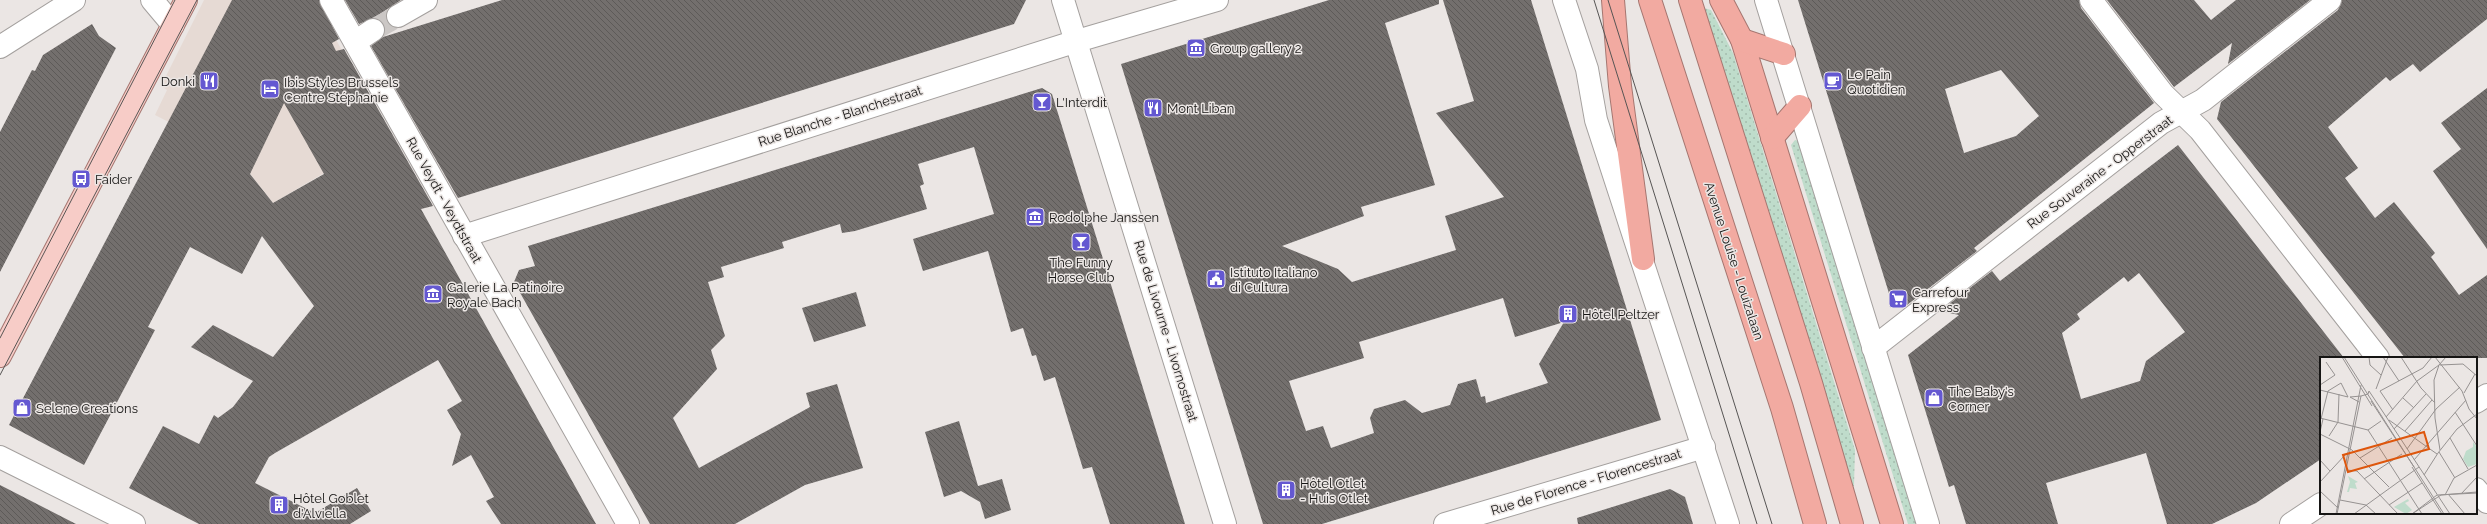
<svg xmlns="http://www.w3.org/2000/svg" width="2487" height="524" font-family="Raleway,sans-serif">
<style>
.built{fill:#e6dad4}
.green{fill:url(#green-dots)}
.building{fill:url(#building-back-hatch);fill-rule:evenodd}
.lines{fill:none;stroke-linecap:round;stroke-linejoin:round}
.minor-tunnel{stroke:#cbc7c5;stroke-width:22;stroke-dasharray:22 11;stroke-linecap:butt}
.minor-casing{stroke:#a4a09e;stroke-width:24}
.major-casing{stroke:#a57670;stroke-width:24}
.highway-casing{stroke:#a57670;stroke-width:24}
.minor{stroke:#fff;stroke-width:22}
.major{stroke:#f7ccc7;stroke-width:22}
.highway{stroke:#f2aaa1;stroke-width:22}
.tram{stroke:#575554;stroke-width:1}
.labels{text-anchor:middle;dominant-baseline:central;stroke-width:3;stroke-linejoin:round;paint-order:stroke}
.poi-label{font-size:13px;fill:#161514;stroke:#ebe6e4;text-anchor:start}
.street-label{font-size:13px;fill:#161514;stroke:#ebe6e4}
.inset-road{fill:none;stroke:#969291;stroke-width:1}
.view{fill:#de560c;fill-opacity:0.15;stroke:#de560c;stroke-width:2}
.inset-edge{fill:none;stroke:#161514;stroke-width:2}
</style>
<defs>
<pattern id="green-dots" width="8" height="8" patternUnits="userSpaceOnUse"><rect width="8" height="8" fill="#bfdccb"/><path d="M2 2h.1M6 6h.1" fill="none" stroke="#a3bcad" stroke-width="1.8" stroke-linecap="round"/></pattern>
<pattern id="building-back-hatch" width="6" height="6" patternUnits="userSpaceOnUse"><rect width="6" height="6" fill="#736f6d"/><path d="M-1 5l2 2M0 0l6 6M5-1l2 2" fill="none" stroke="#5d5a58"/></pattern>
</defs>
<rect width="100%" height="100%" fill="#ebe6e4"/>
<path class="built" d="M 204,0 L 314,0 L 389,135 L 273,203 L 237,157 L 155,115 L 167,90 L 161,86 Z"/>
<g class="green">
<path d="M 1704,8 L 1711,10 L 1733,53 L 1855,450 L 1854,486 L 1849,487 L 1703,11 Z"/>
<path d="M 1795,140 L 1799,141 L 1917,524 L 1908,524 L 1791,145 Z"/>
</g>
<g class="building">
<path d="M 232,0 L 319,0 L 339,39 L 332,43 L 336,51 L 344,49 L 433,206 L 421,209 L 596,524 L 501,524 L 486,501 L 494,497 L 471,455 L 452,466 L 461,434 L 447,410 L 462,401 L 438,360 L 275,453 L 269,457 L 255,483 L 315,513 L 357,488 L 371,511 L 350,524 L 199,524 L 129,488 L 163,426 L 199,444 L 214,415 L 218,418 L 233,407 L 253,381 L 191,347 L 213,325 L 273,357 L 314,306 L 262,236 L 242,274 L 190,247 L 148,327 L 155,330 L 84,465 L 9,425 ZM 284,103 L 324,174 L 273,203 L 250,174 Z"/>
<path d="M 345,0 L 401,0 L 374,18 L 359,24 Z"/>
<path d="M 502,0 L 1026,0 L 1014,24 L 458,198 L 371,46 L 383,37 Z"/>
<path d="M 1329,0 L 1439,0 L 1439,4 L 1385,23 L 1435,185 L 1361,207 L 1364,216 L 1282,246 L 1338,269 L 1352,282 L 1456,250 L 1445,216 L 1504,197 L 1436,113 L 1474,101 L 1443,0 L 1531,0 L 1661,420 L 1322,524 L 1263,524 L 1121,64 ZM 1503,298 L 1515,337 L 1564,322 L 1539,364 L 1548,383 L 1486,403 L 1485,396 L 1481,397 L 1476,379 L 1458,384 L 1450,405 L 1422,413 L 1405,400 L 1374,409 L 1370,418 L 1374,433 L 1331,448 L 1323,426 L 1306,431 L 1289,381 L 1364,358 L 1359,342 Z"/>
<path d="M 1798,0 L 2079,0 L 2081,8 L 2154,103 L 1974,248 L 1977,251 L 1907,305 L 1892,303 ZM 2001,70 L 2039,116 L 2016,136 L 1964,153 L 1945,89 Z"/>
<path d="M 2107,0 L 2194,0 L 2211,20 L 2236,0 L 2310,0 L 2228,64 L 2232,43 L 2174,87 Z"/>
<path d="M 2342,0 L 2487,0 L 2487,19 L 2420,72 L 2413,64 L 2390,81 L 2386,77 L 2328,127 L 2358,168 L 2345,178 L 2375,218 L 2394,202 L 2435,253 L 2431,257 L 2459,295 L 2487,275 L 2487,358 L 2405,358 L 2217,119 L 2221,102 L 2338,10 Z"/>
<path d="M 92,24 L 99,36 L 116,48 L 0,272 L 0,132 L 32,70 L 35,71 L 43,55 Z"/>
<path d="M 1042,88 L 1052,94 L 1185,524 L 1110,524 L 1092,467 L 1083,469 L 1055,377 L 1044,381 L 1036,355 L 1032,356 L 1023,328 L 1011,332 L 988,251 L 923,271 L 913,239 L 994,214 L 974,147 L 918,164 L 924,184 L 920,186 L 927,209 L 855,231 L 842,233 L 840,224 L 782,242 L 784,248 L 721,267 L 724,277 L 708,282 L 725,336 L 711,350 L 717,369 L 673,418 L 699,468 L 810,407 L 806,393 L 837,384 L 863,468 L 805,485 L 735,524 L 650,524 L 514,282 L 519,270 L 535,266 L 528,246 Z"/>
<path d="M 2487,88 L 2487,249 L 2433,171 L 2461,149 L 2441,123 Z"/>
<path d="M 2178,145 L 2344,358 L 2321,358 L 2321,459 L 2256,503 L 2212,524 L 2167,524 L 2146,453 L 2046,483 L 2058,524 L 1966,524 L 1954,485 L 1949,487 L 1908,355 L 1959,315 L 1940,311 L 1992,271 L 2000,281 ZM 2139,273 L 2185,332 L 2146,361 L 2140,381 L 2081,399 L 2062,333 L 2080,319 L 2077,314 L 2124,277 L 2128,282 Z"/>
<path d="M 856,292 L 866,326 L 814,342 L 802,308 Z"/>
<path d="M 959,421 L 978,486 L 1002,479 L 1011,510 L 985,519 L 980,502 L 961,491 L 944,497 L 925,432 Z"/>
<path d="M 0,485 L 76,524 L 0,524 Z"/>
<path d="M 1670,489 L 1685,497 L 1693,524 L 1578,524 L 1577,518 Z"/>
</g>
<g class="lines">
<path class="minor-tunnel" d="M 373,30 L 398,16"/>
<g class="minor-casing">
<g id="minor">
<path d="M 152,0 L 173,25"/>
<path d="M 331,0 L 628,524"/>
<path d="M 1063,0 L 1225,524"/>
<path d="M 1564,0 L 1587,69 L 1596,120 L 1728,524"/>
<path d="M 1766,0 L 1928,524"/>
<path d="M 2091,0 L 2163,94 L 2200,130 L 2378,358"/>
<path d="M 398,16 L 426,0"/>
<path d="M 355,42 L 373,30"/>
<path d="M 0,47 L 74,0"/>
<path d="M 464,236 L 1077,41 L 1217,0"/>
<path d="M 1873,348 L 2161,123 L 2203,100 L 2330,0"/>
<path d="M 2476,402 L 2487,395"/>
<path d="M 0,457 L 134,524"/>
<path d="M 2476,489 L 2487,502"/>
<path d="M 1445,524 L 1704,447"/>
<path d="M 2291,524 L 2321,504"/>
</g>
</g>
<g class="major-casing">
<path id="major" d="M 0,356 L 186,0"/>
</g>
<g class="highway-casing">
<g id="highway">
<path d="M 1613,0 L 1620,86 L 1643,259"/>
<path d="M 1650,0 L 1782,408 L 1815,524"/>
<path d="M 1690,0 L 1811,383 L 1852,524"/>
<path d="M 1721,0 L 1742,40 L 1892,524"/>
<path d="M 1742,40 L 1784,54"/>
<path d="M 1772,138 L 1800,106"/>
</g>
</g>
<use href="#minor" class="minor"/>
<use href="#major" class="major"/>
<use href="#highway" class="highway"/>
<g class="tram">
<path d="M 1594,0 L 1757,524"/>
<path d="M 1608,0 L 1772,524"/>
<path d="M 0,338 L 175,0"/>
<path d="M 0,375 L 197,0"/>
</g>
</g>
<defs>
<g id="museum-square" transform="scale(1)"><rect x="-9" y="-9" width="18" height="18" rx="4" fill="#6458d1" stroke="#ebe6e4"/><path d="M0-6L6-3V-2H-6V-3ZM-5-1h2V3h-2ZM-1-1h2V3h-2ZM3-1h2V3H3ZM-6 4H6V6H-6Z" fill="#fff"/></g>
<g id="restaurant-square" transform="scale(1)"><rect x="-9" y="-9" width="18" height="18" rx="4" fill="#6458d1" stroke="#ebe6e4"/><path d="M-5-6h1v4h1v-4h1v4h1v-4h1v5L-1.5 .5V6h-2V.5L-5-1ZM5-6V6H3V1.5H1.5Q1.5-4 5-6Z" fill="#fff"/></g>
<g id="cafe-square" transform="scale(1)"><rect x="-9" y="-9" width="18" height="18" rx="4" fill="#6458d1" stroke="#ebe6e4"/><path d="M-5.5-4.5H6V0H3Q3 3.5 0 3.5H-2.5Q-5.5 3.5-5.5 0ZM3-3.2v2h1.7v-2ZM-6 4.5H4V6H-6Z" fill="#fff"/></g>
<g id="hotel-square" transform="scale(1)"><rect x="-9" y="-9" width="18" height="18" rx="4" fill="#6458d1" stroke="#ebe6e4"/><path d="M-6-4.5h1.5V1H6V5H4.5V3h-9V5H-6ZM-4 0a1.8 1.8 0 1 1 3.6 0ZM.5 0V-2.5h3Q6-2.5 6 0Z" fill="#fff"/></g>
<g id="bar-square" transform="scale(1)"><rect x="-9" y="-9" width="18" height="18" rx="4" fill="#6458d1" stroke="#ebe6e4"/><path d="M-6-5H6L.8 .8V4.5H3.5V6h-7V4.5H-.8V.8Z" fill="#fff"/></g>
<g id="bus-square" transform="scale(1)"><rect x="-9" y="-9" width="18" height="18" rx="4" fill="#6458d1" stroke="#ebe6e4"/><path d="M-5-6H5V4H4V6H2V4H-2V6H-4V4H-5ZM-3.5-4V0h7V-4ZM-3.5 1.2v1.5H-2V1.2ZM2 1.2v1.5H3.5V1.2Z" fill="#fff"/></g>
<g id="civic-square" transform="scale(1)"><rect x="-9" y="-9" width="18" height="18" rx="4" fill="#6458d1" stroke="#ebe6e4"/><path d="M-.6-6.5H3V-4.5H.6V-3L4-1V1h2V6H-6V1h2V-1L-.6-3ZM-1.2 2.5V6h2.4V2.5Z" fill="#fff"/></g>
<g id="supermarket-square" transform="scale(1)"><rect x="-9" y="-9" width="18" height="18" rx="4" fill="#6458d1" stroke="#ebe6e4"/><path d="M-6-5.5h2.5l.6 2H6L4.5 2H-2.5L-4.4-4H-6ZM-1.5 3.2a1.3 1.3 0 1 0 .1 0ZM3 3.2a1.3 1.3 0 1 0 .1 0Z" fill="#fff"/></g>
<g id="building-square" transform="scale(1)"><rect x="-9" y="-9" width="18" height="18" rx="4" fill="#6458d1" stroke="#ebe6e4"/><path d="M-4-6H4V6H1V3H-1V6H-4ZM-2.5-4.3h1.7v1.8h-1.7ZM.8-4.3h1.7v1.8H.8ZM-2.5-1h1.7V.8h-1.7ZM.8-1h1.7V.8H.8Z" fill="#fff"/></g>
<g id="shop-square" transform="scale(1)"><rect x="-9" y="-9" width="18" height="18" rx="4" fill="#6458d1" stroke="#ebe6e4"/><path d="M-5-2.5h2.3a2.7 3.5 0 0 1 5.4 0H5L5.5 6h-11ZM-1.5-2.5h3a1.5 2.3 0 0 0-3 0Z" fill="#fff"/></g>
</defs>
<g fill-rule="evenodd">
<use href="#museum-square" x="1196" y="48"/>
<use href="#restaurant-square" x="209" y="81"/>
<use href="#cafe-square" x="1833" y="81"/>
<use href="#hotel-square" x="270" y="89"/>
<use href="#bar-square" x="1042" y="102"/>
<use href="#restaurant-square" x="1153" y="108"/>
<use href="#bus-square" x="81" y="179"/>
<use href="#museum-square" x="1035" y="217"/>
<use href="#bar-square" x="1081" y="242"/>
<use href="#civic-square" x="1216" y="279"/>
<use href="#museum-square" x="433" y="294"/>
<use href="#supermarket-square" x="1898" y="299"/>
<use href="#building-square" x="1568" y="314"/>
<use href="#shop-square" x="1934" y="398"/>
<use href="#shop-square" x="22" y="408"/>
<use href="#building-square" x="1286" y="490"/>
<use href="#building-square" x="279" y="505"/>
</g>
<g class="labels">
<g class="poi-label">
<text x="1210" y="48">Group gallery 2</text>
<text x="1847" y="74">Le Pain<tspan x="1847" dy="15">Quotidien</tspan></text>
<text x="195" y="81" text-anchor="end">Donki</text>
<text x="284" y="82">Ibis Styles Brussels<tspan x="284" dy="15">Centre Stéphanie</tspan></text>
<text x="1056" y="102">L'Interdit</text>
<text x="1167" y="108">Mont Liban</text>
<text x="95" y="179">Faider</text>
<text x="1049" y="217">Rodolphe Janssen</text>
<text x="1081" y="262" text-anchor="middle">The Funny<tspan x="1081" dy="15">Horse Club</tspan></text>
<text x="1230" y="272">Istituto Italiano<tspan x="1230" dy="15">di Cultura</tspan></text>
<text x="447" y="287">Galerie La Patinoire<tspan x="447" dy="15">Royale Bach</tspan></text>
<text x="1912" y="292">Carrefour<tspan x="1912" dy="15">Express</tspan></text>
<text x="1582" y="314">Hôtel Peltzer</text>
<text x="1948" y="391">The Baby's<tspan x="1948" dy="15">Corner</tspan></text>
<text x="36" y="408">Selene Creations</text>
<text x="1300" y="483">Hôtel Otlet<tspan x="1300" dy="15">- Huis Otlet</tspan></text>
<text x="293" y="498">Hôtel Goblet<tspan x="293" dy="15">d'Alviella</tspan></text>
</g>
<g class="street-label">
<text transform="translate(840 116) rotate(-18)">Rue Blanche - Blanchestraat</text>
<text transform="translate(2100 172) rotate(-37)">Rue Souveraine - Opperstraat</text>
<text transform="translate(444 200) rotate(61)">Rue Veydt - Veydtstraat</text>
<text transform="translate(1734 261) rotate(72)">Avenue Louise - Louizalaan</text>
<text transform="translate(1166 331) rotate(73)">Rue de Livourne - Livornostraat</text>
<text transform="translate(1586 482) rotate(-17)">Rue de Florence - Florencestraat</text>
</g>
</g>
<g transform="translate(2320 357)">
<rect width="157" height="157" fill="#ebe6e4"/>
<path d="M 153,85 L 157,90 L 157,107 L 148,110 L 143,102 L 146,94 L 153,90 ZM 28,119 L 38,125 L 35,126 L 37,132 L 30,131 L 29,135 L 27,135 L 30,125 ZM 88,142 L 89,144 L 85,146 L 92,153 L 86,157 L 74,150 Z" fill="#bfdccb"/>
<path class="inset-road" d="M 22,0 L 52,49M 24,0 L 124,157M 49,0 L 50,8 L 61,18M 63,0 L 79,24M 81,0 L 101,31 L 115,46M 115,0 L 142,34 L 149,52 L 157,62M 143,7 L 157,19M 120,8 L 143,7M 0,28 L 15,18 L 6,5M 56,32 L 68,0M 0,33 L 28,40 L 21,26 L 8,34M 49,34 L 65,58M 60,34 L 103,11 L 112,0M 60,34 L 73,53M 144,36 L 155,17M 83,41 L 94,51M 51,44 L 94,110M 39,45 L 30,40 L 41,39M 135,55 L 157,89M 65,58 L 130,157M 66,60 L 97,24 L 119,8M 0,61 L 48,73M 1,62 L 8,34M 69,63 L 117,97M 74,72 L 106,37M 48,73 L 102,157M 48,73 L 61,64M 85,74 L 112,43M 0,75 L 3,62M 0,77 L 32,93 L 69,130M 9,79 L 18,65 L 19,37M 130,81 L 148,112M 87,92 L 116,52 L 140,30M 120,93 L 115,61 L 114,23 L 119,8 L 126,0M 119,95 L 135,121M 40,101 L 72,81M 0,103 L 10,114M 94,103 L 146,43M 92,110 L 122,157M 26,113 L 37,114 L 78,157M 104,118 L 118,96 L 137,72 L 157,57M 44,122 L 82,97M 0,125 L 26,97 L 29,97M 0,134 L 18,151M 128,137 L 145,157M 141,137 L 157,120M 118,138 L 157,136M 125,138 L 134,121 L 157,108M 20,143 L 46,148 L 56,157M 69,148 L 102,126M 16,157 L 41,28M 17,157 L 41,39 L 48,37 L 49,34M 34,157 L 99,110M 92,157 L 117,138M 92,157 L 121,138 L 157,135"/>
<path class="view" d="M 104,75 L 109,92 L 28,115 L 23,98 Z"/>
<rect width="157" height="157" class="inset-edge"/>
</g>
</svg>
